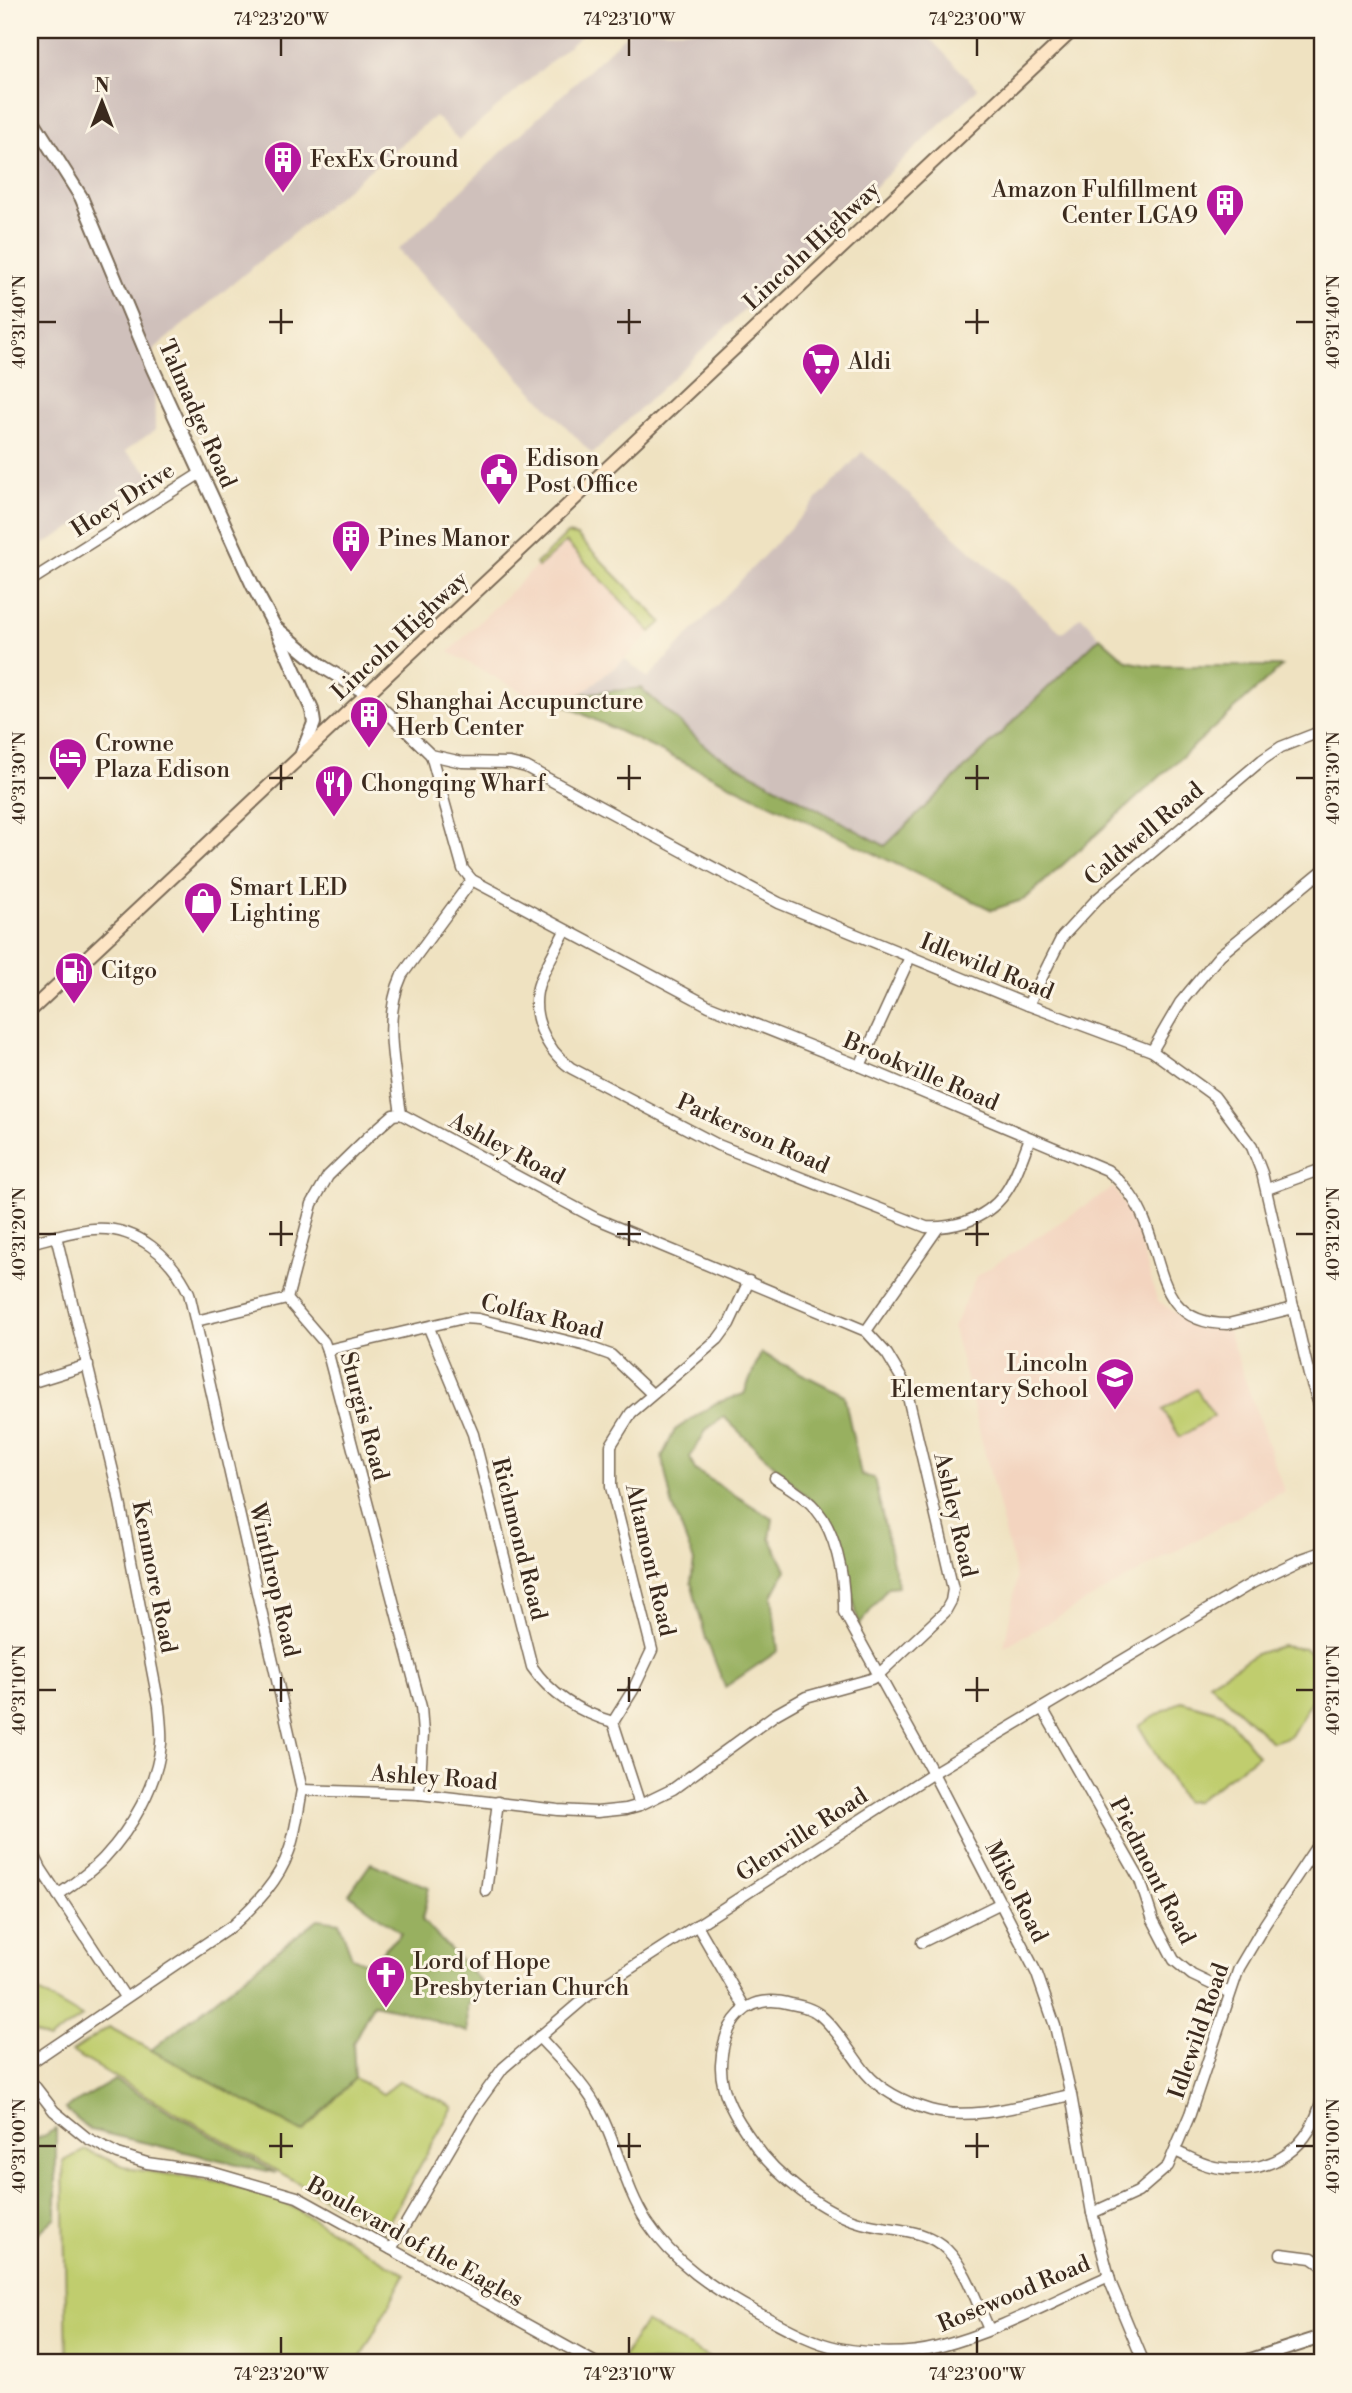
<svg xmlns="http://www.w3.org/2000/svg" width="1352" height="2393" font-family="'Libre Bodoni',serif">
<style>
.built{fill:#f3d4bf}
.industrial{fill:#cfc0bb}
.green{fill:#c0cd6e;stroke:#7e7c46;stroke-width:2}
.forest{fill:#98b061;stroke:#6a6d40;stroke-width:2}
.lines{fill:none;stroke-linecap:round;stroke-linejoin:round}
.minor-casing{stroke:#7a6a57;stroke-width:13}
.tertiary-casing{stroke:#7a6a57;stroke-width:16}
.secondary-casing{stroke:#7a6a57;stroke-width:16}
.minor{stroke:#fff;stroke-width:10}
.tertiary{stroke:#fff;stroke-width:12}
.secondary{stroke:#fde5c5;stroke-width:12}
.ticks{fill:none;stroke:#3b2a1e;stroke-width:2.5}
.labels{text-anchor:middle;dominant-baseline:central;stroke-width:6;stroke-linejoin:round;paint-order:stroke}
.poi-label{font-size:23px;fill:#3b2a1e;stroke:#fcf5e5;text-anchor:start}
.street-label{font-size:23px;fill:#3b2a1e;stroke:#fcf5e5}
.neatline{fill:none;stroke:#3b2a1e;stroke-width:2.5}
.ticks-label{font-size:18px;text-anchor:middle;fill:#3b2a1e}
</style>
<rect width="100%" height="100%" fill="#fcf5e5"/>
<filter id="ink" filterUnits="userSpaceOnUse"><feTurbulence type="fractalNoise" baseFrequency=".0143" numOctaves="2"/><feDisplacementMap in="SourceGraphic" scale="14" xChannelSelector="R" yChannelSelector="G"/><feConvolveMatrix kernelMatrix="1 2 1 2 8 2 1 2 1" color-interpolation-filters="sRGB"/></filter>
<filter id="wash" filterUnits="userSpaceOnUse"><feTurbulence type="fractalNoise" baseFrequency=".00686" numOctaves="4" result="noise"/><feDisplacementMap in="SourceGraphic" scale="28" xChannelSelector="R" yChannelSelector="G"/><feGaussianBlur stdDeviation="1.57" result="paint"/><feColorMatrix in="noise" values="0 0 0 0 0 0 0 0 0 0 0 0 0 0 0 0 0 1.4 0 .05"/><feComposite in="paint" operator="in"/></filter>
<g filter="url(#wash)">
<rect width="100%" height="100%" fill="#efe2c1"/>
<g class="built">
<path d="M 568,535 L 654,629 L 625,659 L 558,712 L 449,652 Z"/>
<path d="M 1114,1187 L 1136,1227 L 1157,1300 L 1191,1324 L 1228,1331 L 1284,1491 L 1004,1647 L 1017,1579 L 953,1328 L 976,1277 Z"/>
</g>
<g class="industrial">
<path d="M 30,30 L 588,30 L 459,140 L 435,116 L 154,349 L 155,430 L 125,451 L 156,479 L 30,552 Z"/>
<path d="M 631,30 L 922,30 L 978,89 L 592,454 L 398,250 Z"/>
<path d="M 862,452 L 1062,633 L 1081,616 L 1100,637 L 885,846 L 711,751 L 641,688 L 581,694 L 625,659 L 648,678 Z"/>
</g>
<g class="green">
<path d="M 567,534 L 577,536 L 662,622 L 651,632 L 566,542 L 538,567 L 536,564 Z"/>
<path d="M 1196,1389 L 1214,1416 L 1180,1437 L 1163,1410 Z"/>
<path d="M 1281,1646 L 1305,1649 L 1322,1661 L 1322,1683 L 1291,1736 L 1272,1742 L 1209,1683 L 1256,1654 Z"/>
<path d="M 1181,1701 L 1223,1713 L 1258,1755 L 1196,1801 L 1184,1802 L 1139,1726 Z"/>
<path d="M 30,1987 L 82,2017 L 48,2040 L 30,2030 Z"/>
<path d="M 109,2027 L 303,2132 L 355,2078 L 383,2094 L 400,2081 L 453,2107 L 383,2232 L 72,2052 Z"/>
<path d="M 85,2150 L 131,2169 L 223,2182 L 287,2204 L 405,2274 L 358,2363 L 67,2363 L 63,2161 Z"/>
<path d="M 645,2322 L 718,2363 L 620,2362 Z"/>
</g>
<g class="forest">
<path d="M 1100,637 L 1127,661 L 1150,666 L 1282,666 L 1025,899 L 992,910 L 566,706 L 581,694 L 641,688 L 711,751 L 885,846 Z"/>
<path d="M 761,1353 L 844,1395 L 861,1475 L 874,1478 L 898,1586 L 888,1587 L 859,1626 L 848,1574 L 830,1519 L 724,1417 L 707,1429 L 690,1457 L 695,1470 L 773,1519 L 770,1538 L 786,1570 L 772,1596 L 778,1651 L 725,1687 L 706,1639 L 691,1582 L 694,1561 L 672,1504 L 662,1457 L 675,1430 L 716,1403 L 744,1394 Z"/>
<path d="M 371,1863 L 429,1887 L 422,1920 L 482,1983 L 467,2006 L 468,2032 L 401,2010 L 373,2004 L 353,2043 L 355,2078 L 303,2132 L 151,2050 L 318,1919 L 339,1922 L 352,1957 L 369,1964 L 401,1933 L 349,1894 Z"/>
<path d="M 115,2080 L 276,2173 L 90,2130 L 65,2109 Z"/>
<path d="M 56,2129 L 56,2217 L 35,2236 L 30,2232 L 30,2142 Z"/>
</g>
</g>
<g filter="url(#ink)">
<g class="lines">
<g class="minor-casing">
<g id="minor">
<path d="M 30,581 L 201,473"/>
<path d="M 368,694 L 431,755 L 463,869 L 472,880 L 709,1006 L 860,1066 L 1107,1170 C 1124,1183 1138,1203 1145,1222 C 1164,1270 1161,1324 1228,1324 L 1294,1308"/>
<path d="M 431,755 L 462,762 L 510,763 L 526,767 L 779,903 L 1028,1005 L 1152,1051 L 1214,1096 L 1252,1147 L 1262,1173 L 1309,1375 L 1322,1413"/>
<path d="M 565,931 C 557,947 547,964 540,981 C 528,1013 545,1049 571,1068 L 718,1145 L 926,1227 C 940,1228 952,1226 965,1222 C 1008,1207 1015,1176 1030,1138"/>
<path d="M 1028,1005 L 1062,937 L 1097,899 L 1262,760 L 1281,747 L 1322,731"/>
<path d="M 1152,1051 L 1180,1003 L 1220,955 L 1322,871"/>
<path d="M 860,1066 L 910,957"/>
<path d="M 401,1114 C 395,1069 382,1018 402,975 L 472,880"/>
<path d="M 1267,1189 L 1322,1169"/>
<path d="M 56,1236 L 118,1492 L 159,1706 C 160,1718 162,1732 161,1744 C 157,1785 132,1828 104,1858 C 91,1872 74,1883 58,1895"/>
<path d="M 30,1243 C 50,1238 73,1230 94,1229 C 137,1226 172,1257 189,1293 L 302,1790 C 298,1810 296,1832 289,1851 C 279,1881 255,1905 232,1926 L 30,2063"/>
<path d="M 287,1299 L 324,1342 L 327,1350 L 421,1707 L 423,1734 L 419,1794"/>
<path d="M 287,1299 L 312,1204 L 328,1176 L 369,1136 L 393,1115 L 401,1114"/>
<path d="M 196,1321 L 287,1299"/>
<path d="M 429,1328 L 473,1434 L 532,1667 C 551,1695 581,1713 613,1722"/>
<path d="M 866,1331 L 938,1228"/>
<path d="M 327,1350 L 464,1318 L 478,1319 L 583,1345 L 611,1355 L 652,1394"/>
<path d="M 30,1383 L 88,1365"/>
<path d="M 775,1478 C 787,1486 801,1494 811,1504 C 836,1527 845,1578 844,1612 L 933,1773 L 1037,1974 L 1055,2026 L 1071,2095 L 1092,2213 L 1111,2284 L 1144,2363"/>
<path d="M 1042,1708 L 1140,1880 L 1153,1920 L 1174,1960 L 1192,1975 L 1230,1993"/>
<path d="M 613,1722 L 633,1690 L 652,1650 L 611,1487 L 611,1445 L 631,1413 L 718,1339 L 729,1324 L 749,1281"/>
<path d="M 613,1722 L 640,1805"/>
<path d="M 302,1790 L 419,1794 L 558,1810 L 597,1812 L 626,1809 L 640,1805 L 673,1789 L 776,1714 L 806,1697 L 871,1679 L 878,1675 L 945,1612 L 951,1601 L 953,1589 L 905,1384 L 887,1354 L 866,1331 L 595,1218 L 401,1114"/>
<path d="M 30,1846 L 41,1869 L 125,1997"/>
<path d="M 486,1891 L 498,1802"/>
<path d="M 697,1925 L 745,2008"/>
<path d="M 922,1942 L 1001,1903"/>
<path d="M 539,2037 C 561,2061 586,2085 601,2115 C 618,2149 626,2190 647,2222 C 674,2263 714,2289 756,2312 C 782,2325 809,2342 838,2348 C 869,2354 908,2355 938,2347 C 997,2332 1053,2301 1109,2276"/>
<path d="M 30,2080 L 54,2111 L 87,2138 L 118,2154 L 147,2163 L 211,2172 L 297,2197 L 596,2363"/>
<path d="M 1175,2151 C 1189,2157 1205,2167 1221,2168 C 1273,2175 1311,2147 1322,2098"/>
<path d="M 1092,2213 L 1138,2192 L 1168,2166 L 1190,2114 L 1239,1968 L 1265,1924 L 1322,1838"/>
<path d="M 391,2249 L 472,2111 L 503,2068 L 586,1997 L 933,1773 L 1254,1582 L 1302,1559 L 1322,1552"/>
<path d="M 1281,2254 L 1312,2258 L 1322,2265"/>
<path d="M 989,2329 C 977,2304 967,2270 947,2250 C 925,2227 890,2231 862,2223 C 822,2212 776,2176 753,2142 C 737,2120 720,2094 721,2065 C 723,2023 746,1991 791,2004 C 801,2006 812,2008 820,2015 C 839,2031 851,2055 866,2073 C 882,2092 907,2103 930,2110 C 972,2122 1029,2103 1071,2095"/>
</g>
</g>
<g class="tertiary-casing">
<g id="tertiary">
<path d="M 30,116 L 81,197 L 153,369 L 253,586 L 275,627 L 323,667 L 368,694"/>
<path d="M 277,631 L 312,710 L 314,723 L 301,756"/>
<path d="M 1241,2363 L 1322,2337"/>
</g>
</g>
<g class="secondary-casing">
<path id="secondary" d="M 30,1011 L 1073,30"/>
</g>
<use href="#minor" class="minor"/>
<use href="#tertiary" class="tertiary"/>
<use href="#secondary" class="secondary"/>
</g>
</g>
<path class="ticks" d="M 281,38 L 281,56M 629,38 L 629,56M 977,38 L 977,56M 281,309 L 281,334M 629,309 L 629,334M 977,309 L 977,334M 38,322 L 56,322M 269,322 L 293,322M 617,322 L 641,322M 965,322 L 989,322M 1296,322 L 1314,322M 281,765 L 281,790M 629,765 L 629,790M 977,765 L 977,790M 38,778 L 56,778M 269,778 L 293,778M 617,778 L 641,778M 965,778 L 989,778M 1296,778 L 1314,778M 281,1221 L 281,1246M 629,1221 L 629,1246M 977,1221 L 977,1246M 38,1234 L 56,1234M 269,1234 L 293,1234M 617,1234 L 641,1234M 965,1234 L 989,1234M 1296,1234 L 1314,1234M 281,1677 L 281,1702M 629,1677 L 629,1702M 977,1677 L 977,1702M 38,1690 L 56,1690M 269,1690 L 293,1690M 617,1690 L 641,1690M 965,1690 L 989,1690M 1296,1690 L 1314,1690M 281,2133 L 281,2158M 629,2133 L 629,2158M 977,2133 L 977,2158M 38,2146 L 56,2146M 269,2146 L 293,2146M 617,2146 L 641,2146M 965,2146 L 989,2146M 1296,2146 L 1314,2146M 281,2337 L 281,2354M 629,2337 L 629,2354M 977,2337 L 977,2354"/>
<defs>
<g id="building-pin" transform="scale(2.0125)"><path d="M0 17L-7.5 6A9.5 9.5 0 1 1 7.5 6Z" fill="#b5179e" stroke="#fcf5e5"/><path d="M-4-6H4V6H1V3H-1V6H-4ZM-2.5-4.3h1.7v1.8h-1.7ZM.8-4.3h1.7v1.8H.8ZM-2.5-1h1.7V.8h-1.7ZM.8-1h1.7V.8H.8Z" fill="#fff"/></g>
<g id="supermarket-pin" transform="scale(2.0125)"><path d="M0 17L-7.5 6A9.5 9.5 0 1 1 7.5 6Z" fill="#b5179e" stroke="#fcf5e5"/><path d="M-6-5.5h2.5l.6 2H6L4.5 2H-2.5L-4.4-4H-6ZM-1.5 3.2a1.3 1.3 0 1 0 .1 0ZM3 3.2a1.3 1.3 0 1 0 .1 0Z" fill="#fff"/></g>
<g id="civic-pin" transform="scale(2.0125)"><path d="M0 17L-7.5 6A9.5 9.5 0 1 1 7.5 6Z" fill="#b5179e" stroke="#fcf5e5"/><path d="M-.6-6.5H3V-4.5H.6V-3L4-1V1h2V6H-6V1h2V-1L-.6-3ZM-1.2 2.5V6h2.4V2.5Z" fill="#fff"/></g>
<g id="hotel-pin" transform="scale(2.0125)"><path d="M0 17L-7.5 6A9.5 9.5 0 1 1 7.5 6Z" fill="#b5179e" stroke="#fcf5e5"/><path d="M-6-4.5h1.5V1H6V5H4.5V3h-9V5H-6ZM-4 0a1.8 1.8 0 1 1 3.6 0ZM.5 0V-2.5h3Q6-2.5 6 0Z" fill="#fff"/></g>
<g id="restaurant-pin" transform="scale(2.0125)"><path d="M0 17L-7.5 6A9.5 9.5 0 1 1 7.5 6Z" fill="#b5179e" stroke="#fcf5e5"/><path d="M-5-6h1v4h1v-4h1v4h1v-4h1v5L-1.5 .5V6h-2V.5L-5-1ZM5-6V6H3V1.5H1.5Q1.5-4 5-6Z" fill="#fff"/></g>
<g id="shop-pin" transform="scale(2.0125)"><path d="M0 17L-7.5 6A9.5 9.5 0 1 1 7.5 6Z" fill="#b5179e" stroke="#fcf5e5"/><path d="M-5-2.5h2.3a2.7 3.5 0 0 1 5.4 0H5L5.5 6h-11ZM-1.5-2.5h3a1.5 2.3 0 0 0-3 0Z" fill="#fff"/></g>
<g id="fuel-pin" transform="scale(2.0125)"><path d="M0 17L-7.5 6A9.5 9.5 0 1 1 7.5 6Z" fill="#b5179e" stroke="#fcf5e5"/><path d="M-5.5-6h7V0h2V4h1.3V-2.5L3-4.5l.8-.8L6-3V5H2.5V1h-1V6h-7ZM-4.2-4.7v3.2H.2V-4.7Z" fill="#fff"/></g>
<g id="school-pin" transform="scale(2.0125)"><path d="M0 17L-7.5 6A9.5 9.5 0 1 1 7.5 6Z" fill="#b5179e" stroke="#fcf5e5"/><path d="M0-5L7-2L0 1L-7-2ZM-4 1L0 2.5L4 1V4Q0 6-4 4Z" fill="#fff"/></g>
<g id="church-pin" transform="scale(2.0125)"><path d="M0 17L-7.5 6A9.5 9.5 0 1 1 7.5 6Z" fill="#b5179e" stroke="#fcf5e5"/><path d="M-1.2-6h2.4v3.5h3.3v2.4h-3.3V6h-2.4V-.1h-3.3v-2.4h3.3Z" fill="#fff"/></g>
</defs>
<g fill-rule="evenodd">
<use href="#building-pin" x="283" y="160"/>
<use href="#building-pin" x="1225" y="203"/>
<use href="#supermarket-pin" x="821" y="362"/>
<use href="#civic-pin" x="499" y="472"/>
<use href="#building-pin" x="351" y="539"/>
<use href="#building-pin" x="369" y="715"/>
<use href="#hotel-pin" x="68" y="757"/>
<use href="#restaurant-pin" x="334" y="784"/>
<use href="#shop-pin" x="203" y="901"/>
<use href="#fuel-pin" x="74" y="971"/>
<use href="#school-pin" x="1115" y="1377"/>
<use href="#church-pin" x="386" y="1975"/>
</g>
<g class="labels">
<g class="poi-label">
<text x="310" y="160">FexEx Ground</text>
<text x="1198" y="190" text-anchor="end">Amazon Fulfillment<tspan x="1198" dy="26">Center LGA9</tspan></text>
<text x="848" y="362">Aldi</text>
<text x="526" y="459">Edison<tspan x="526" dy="26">Post Office</tspan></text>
<text x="378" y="539">Pines Manor</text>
<text x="396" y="702">Shanghai Accupuncture<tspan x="396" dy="26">Herb Center</tspan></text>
<text x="95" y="744">Crowne<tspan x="95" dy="26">Plaza Edison</tspan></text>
<text x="361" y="784">Chongqing Wharf</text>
<text x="230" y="888">Smart LED<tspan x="230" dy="26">Lighting</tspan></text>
<text x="101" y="971">Citgo</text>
<text x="1088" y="1364" text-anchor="end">Lincoln<tspan x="1088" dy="26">Elementary School</tspan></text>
<text x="413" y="1962">Lord of Hope<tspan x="413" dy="26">Presbyterian Church</tspan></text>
</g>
<g class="street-label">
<text transform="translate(812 246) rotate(-43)">Lincoln Highway</text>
<text transform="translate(197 414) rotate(66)">Talmadge Road</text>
<text transform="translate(123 500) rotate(-33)">Hoey Drive</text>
<text transform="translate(400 636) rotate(-43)">Lincoln Highway</text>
<text transform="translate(1144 834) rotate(-40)">Caldwell Road</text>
<text transform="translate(987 967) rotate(22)">Idlewild Road</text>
<text transform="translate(921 1072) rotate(23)">Brookville Road</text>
<text transform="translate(753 1134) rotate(24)">Parkerson Road</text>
<text transform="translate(507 1149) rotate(28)">Ashley Road</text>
<text transform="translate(542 1317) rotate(14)">Colfax Road</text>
<text transform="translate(364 1416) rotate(75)">Sturgis Road</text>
<text transform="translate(955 1515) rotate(77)">Ashley Road</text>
<text transform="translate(519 1539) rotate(76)">Richmond Road</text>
<text transform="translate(650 1560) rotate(77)">Altamont Road</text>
<text transform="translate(154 1577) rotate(79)">Kenmore Road</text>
<text transform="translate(274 1580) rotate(77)">Winthrop Road</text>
<text transform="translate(434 1778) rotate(4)">Ashley Road</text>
<text transform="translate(802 1835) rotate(-33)">Glenville Road</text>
<text transform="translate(1152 1871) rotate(63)">Piedmont Road</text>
<text transform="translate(1016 1892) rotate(63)">Miko Road</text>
<text transform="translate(1199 2031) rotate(-71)">Idlewild Road</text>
<text transform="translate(415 2242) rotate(29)">Boulevard of the Eagles</text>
<text transform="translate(1014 2294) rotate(-23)">Rosewood Road</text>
</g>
</g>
<rect width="1352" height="2393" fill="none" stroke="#fcf5e5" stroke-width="77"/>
<g transform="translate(102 102)" stroke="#fcf5e5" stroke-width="5" paint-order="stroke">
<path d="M0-5L12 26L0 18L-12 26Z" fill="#3b2a1e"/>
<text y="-10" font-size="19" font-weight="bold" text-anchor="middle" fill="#3b2a1e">N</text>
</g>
<rect x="38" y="38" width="1276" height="2316" class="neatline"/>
<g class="ticks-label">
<text x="281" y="25">74°23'20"W</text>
<text x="629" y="25">74°23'10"W</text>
<text x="977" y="25">74°23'00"W</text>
<text transform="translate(19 322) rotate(-90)" y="6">40°31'40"N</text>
<text transform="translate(1333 322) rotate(-90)" y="6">40°31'40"N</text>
<text transform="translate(19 778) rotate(-90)" y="6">40°31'30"N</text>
<text transform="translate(1333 778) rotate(-90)" y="6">40°31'30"N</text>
<text transform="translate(19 1234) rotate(-90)" y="6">40°31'20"N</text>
<text transform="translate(1333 1234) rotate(-90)" y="6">40°31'20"N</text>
<text transform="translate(19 1690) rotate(-90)" y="6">40°31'10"N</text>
<text transform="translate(1333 1690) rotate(-90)" y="6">40°31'10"N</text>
<text transform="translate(19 2146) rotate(-90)" y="6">40°31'00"N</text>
<text transform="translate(1333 2146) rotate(-90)" y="6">40°31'00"N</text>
<text x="281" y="2380">74°23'20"W</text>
<text x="629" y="2380">74°23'10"W</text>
<text x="977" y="2380">74°23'00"W</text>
</g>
</svg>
